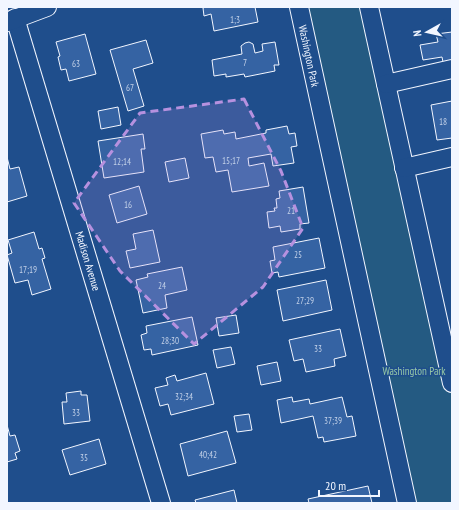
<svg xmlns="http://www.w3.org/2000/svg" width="459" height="510" font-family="'PT Sans Narrow',sans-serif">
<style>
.green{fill:#245a82;stroke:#a8bbd7}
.building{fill:#3563a3;stroke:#f2f6ff}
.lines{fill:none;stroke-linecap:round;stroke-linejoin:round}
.minor-casing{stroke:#f2f6ff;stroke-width:20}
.minor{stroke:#1f4e8c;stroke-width:18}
.marked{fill:#b691df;fill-opacity:0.2;stroke:#b691df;stroke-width:3;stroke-dasharray:8 5;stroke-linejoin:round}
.labels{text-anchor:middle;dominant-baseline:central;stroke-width:3;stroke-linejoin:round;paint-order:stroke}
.number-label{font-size:9px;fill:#c3d1e8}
.street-label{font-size:11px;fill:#f2f6ff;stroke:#1f4e8c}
.park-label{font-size:11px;fill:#97c8a6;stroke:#1f4e8c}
</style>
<rect width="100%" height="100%" fill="#1f4e8c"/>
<path class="green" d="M 299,7 L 369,7 L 452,383 L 452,503 L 407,503 Z"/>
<g class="building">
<path d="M 206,7 L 255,7 L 258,22 L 214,31 L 211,14 L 204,16 L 203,8 Z"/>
<path d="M 452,32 L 452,61 L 443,62 L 442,57 L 423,60 L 420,45 L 438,42 L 436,34 Z"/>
<path d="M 85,34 L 96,74 L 69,81 L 66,69 L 61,70 L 58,57 L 60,56 L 56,42 Z"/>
<path d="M 146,40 L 153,63 L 133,69 L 144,106 L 128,111 L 110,50 Z"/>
<path d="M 249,42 L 253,44 L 255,53 L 263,51 L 262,44 L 275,42 L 279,65 L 274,65 L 275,71 L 245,77 L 244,74 L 226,77 L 226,74 L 214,76 L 212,60 L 242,54 L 241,46 L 245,43 Z"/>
<path d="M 452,101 L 452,138 L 437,140 L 431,105 Z"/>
<path d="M 118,107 L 121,125 L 101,129 L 98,111 Z"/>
<path d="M 287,126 L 289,134 L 295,133 L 297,146 L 291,147 L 294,163 L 273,166 L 271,154 L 248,158 L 249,166 L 264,163 L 269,186 L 232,192 L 228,170 L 216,172 L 213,157 L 205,158 L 201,134 L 223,130 L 224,134 L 235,132 L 236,139 L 266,133 L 266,130 Z"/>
<path d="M 143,134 L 145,149 L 141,149 L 144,172 L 104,178 L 98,141 Z"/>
<path d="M 7,157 L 10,169 L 19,167 L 27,196 L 7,202 Z"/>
<path d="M 185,158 L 189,178 L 169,182 L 165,162 Z"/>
<path d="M 139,186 L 147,214 L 117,223 L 109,195 Z"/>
<path d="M 303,187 L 309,223 L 300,224 L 300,229 L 281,232 L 280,226 L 269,228 L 267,212 L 275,211 L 274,208 L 277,208 L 276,199 L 280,198 L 279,191 Z"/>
<path d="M 153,230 L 160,262 L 130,268 L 126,251 L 136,249 L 133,234 Z"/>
<path d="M 34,232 L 39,249 L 42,248 L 45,258 L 42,259 L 51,289 L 32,295 L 28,280 L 15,283 L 7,255 L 12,253 L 8,240 Z"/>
<path d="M 319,238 L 325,268 L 279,277 L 278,272 L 272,273 L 270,261 L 275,260 L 273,247 Z"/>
<path d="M 182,267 L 187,290 L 165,295 L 167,308 L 143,313 L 136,280 L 148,277 L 147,274 Z"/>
<path d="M 326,280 L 332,310 L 283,321 L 277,290 Z"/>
<path d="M 236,315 L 239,333 L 219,336 L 216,318 Z"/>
<path d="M 192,317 L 198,345 L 152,355 L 151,349 L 144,350 L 141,335 L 147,333 L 146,326 Z"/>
<path d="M 340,329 L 346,356 L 334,359 L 335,366 L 306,372 L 303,359 L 294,361 L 289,340 Z"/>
<path d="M 231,347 L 235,364 L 217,368 L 213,350 Z"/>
<path d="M 277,362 L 281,381 L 261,385 L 257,366 Z"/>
<path d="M 206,373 L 214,404 L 171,415 L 168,404 L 160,406 L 155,388 L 168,385 L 166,378 L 175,375 L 177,381 Z"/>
<path d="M 81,391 L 81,395 L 87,395 L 90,421 L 64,424 L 62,402 L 67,402 L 66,393 Z"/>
<path d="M 292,397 L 293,402 L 309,399 L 310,404 L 342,397 L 347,417 L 352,416 L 356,436 L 324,442 L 323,437 L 318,438 L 313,416 L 281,423 L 277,400 Z"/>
<path d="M 249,414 L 252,430 L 237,432 L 234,416 Z"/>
<path d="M 7,425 L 10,436 L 15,435 L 20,451 L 15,453 L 17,459 L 7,462 Z"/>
<path d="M 227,431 L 236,463 L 188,476 L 180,444 Z"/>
<path d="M 99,439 L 106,464 L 70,475 L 62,450 Z"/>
<path d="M 368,486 L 372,503 L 309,503 L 308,499 Z"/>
<path d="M 234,490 L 237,503 L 196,503 L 195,500 Z"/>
</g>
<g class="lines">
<g class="minor-casing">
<g id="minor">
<path d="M 299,7 L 407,503"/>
<path d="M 369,7 L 452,383"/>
<path d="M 15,18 L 161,503"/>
<path d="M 7,22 L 47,7"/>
<path d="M 386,84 L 452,69"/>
<path d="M 404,168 L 452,157"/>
</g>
</g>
<use href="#minor" class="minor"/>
</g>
<path class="marked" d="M 244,99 L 281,171 L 303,228 L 263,287 L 194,344 L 120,271 L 74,203 L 140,113 Z"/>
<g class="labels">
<g class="number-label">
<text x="235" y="19">1;3</text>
<text x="245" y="62">7</text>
<text x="76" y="63">63</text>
<text x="130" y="87">67</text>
<text x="443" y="121">18</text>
<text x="231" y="160">15;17</text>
<text x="122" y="161">12;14</text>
<text x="128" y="204">16</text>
<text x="291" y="210">21</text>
<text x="298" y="254">25</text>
<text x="28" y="269">17;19</text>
<text x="162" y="285">24</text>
<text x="305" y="300">27;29</text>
<text x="170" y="340">28;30</text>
<text x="318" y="348">33</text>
<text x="184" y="396">32;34</text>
<text x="76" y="412">33</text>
<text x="333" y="420">37;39</text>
<text x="208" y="454">40;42</text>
<text x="84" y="457">35</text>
</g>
<g class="street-label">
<text transform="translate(309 56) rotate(78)">Washington Park</text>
<text transform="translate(88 261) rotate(73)">Madison Avenue</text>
</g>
<g class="park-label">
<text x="414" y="371">Washington Park</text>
</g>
</g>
<rect width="459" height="510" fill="none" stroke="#f2f6ff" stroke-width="16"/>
<g transform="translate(427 32) rotate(262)" stroke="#1f4e8c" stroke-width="3" paint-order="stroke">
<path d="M0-3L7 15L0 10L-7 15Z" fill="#f2f6ff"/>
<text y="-6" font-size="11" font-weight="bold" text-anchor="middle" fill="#f2f6ff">N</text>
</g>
<path d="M319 490v6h60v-6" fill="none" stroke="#f2f6ff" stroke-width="2"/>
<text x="325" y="490" font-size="12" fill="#f2f6ff" stroke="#1f4e8c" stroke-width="3" paint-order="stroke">20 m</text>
</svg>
